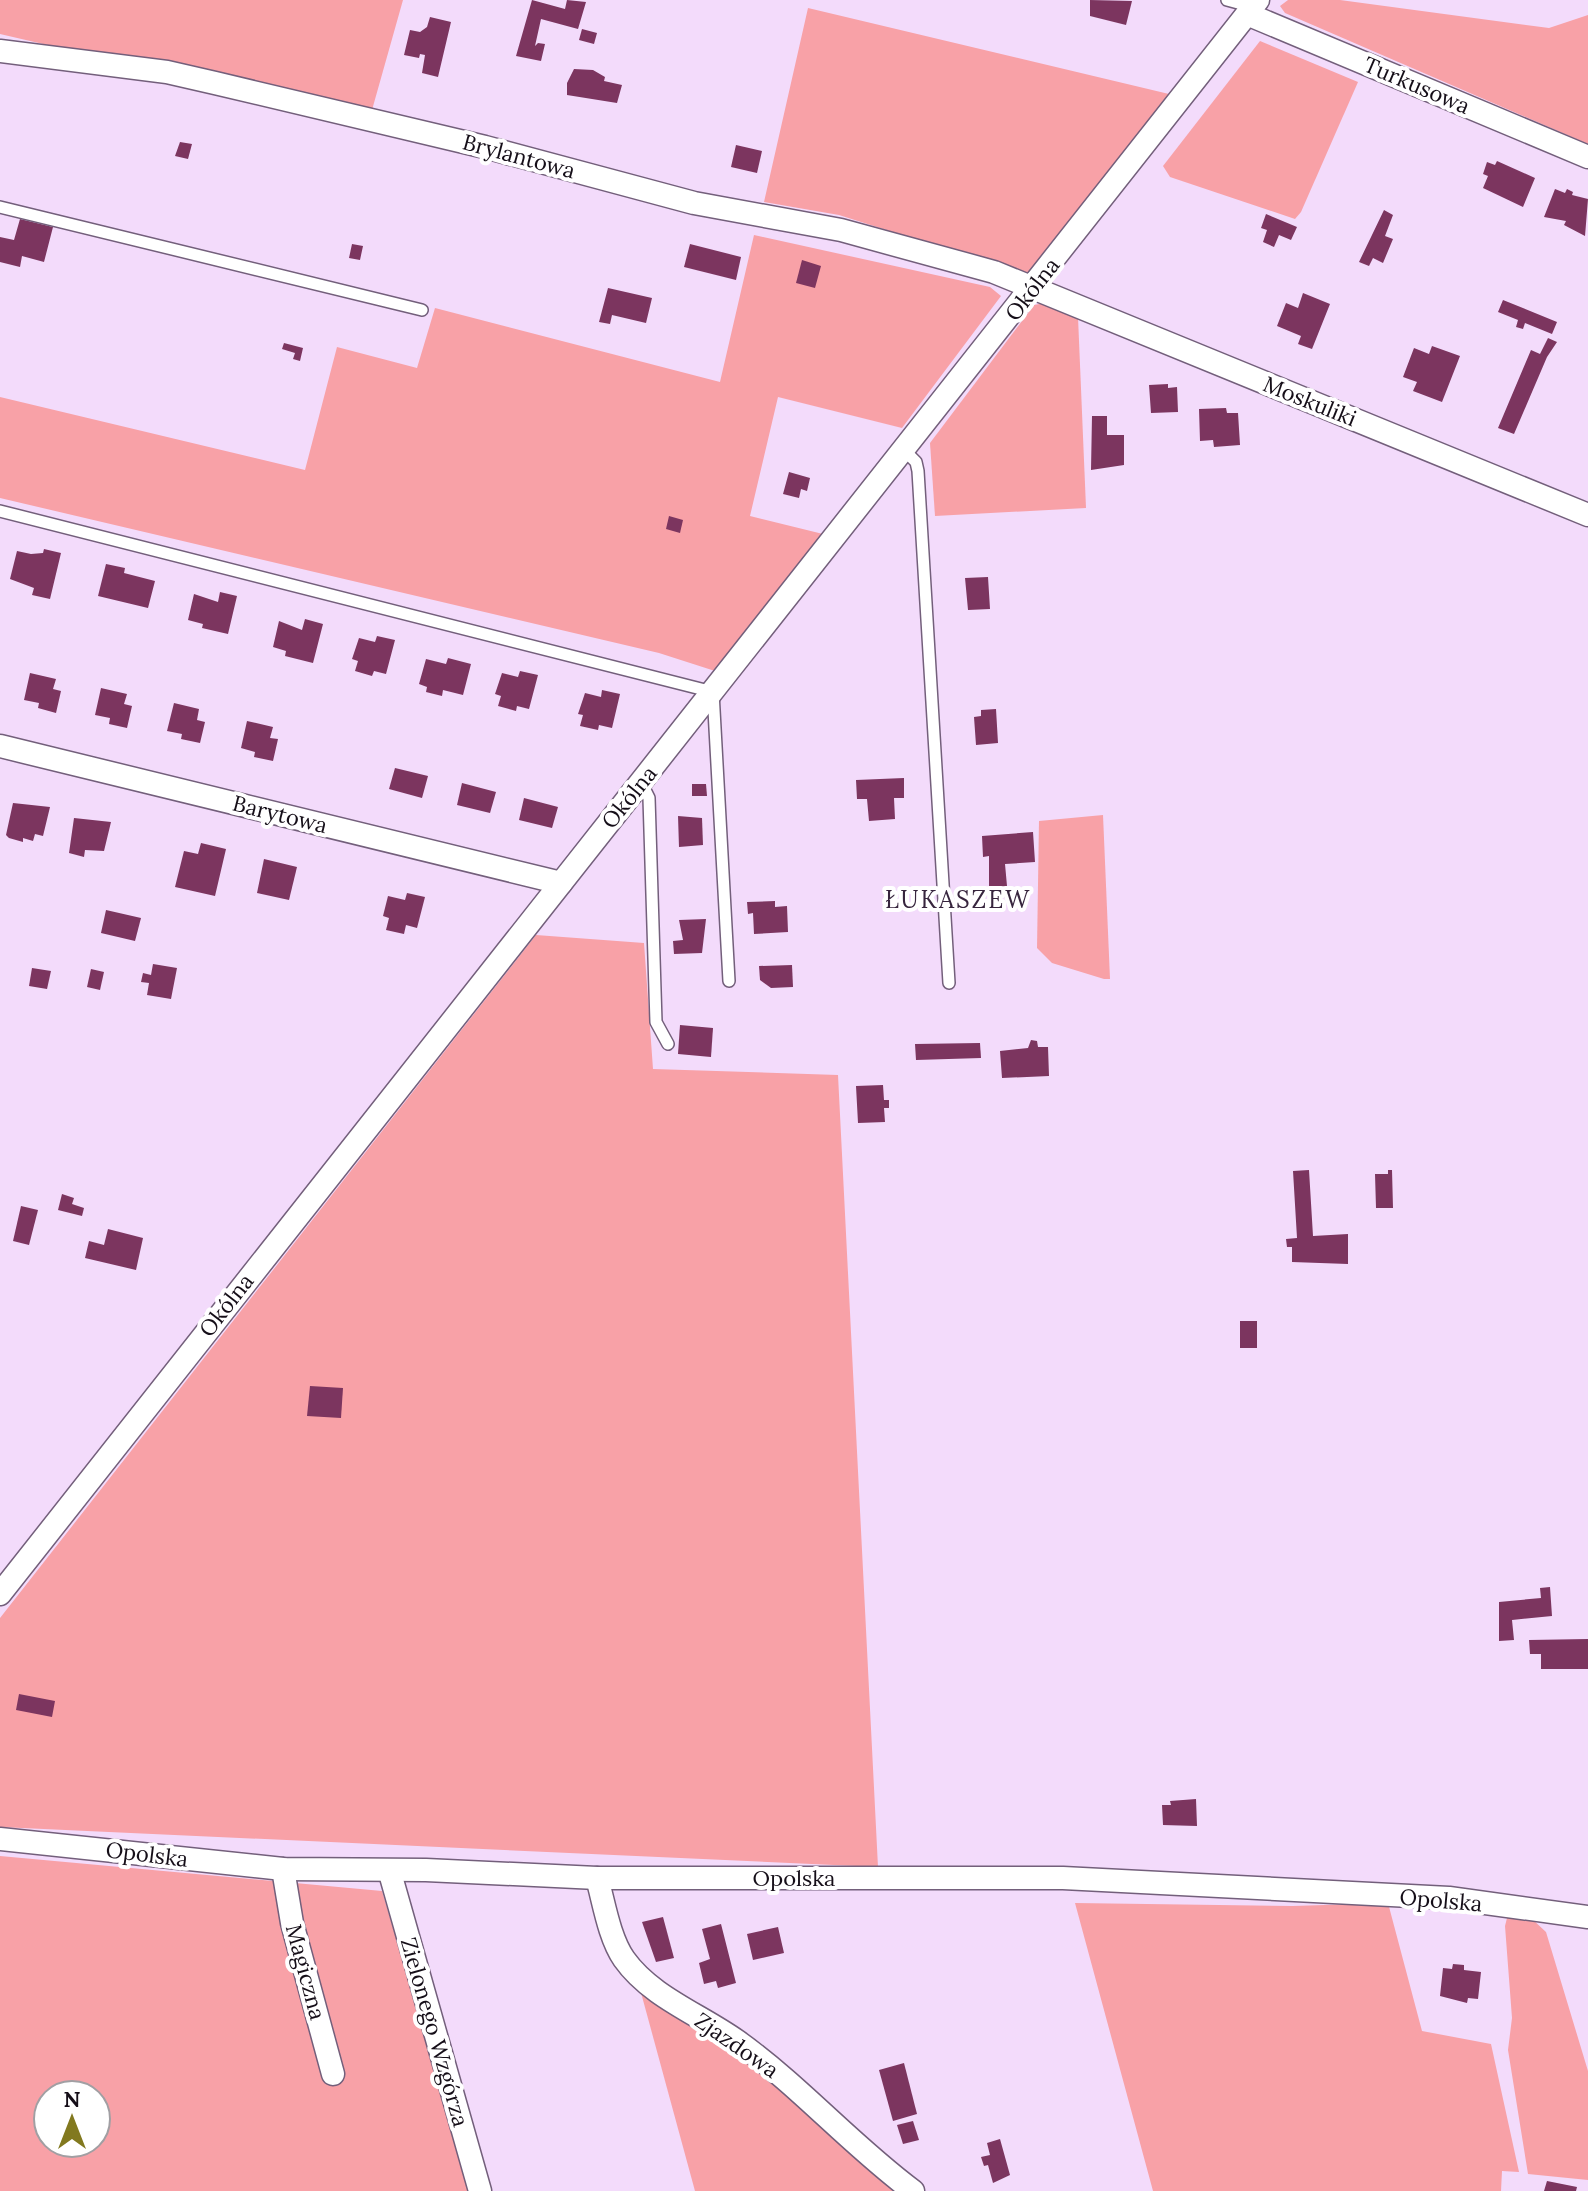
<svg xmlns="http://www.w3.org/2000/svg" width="1588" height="2191" font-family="Lora,serif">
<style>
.green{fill:#f8a1a7;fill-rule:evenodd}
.building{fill:#7c355f}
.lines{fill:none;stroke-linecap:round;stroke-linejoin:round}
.lane-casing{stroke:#735f7b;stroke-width:14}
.street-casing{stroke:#735f7b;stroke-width:25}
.lane{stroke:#fff;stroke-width:11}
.street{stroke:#fff;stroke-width:22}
.labels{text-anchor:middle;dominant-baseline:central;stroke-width:8;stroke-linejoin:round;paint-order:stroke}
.street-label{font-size:22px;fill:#150e18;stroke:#fff}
.neighbourhood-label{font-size:24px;letter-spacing:2px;fill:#37253e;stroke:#fff}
</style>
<rect width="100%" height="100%" fill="#f3dbfb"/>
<g class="green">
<path d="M 0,0 L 403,0 L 372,110 L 196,67 L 69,50 L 0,34 Z"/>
<path d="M 1288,0 L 1340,0 L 1549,28 L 1588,15 L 1588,144 L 1285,13 L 1280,6 Z"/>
<path d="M 808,8 L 1169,94 L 1029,275 L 839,215 L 764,202 Z"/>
<path d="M 1260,41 L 1358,82 L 1301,212 L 1295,219 L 1170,177 L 1163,166 Z"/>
<path d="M 754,235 L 990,287 L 1001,296 L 902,428 L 778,397 L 750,516 L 823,534 L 715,671 L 659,653 L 0,498 L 0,397 L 305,470 L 337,347 L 417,368 L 435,308 L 720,382 Z"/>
<path d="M 1045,303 L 1078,317 L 1086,508 L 935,516 L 930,443 L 1034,305 Z"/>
<path d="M 1103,815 L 1110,979 L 1104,979 L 1052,963 L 1037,948 L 1039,821 Z"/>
<path d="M 536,935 L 644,943 L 653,1069 L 838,1075 L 878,1867 L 0,1827 L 0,1618 Z"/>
<path d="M 0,1856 L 382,1891 L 471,2191 L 0,2191 ZM 48,2095 L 96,2095 L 96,2143 L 48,2143 Z"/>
<path d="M 1075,1903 L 1293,1906 L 1388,1903 L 1422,2031 L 1491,2044 L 1519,2172 L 1502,2171 L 1501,2191 L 1153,2191 Z"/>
<path d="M 1508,1914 L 1531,1918 L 1546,1932 L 1588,2071 L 1588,2180 L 1528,2174 L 1508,2050 L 1512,2018 L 1505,1926 Z"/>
<path d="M 640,1989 L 771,2078 L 897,2191 L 695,2191 Z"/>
</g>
<g class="building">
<path d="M 532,0 L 565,9 L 567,0 L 586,2 L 578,29 L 541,19 L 535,46 L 538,43 L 545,44 L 541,61 L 516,56 Z"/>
<path d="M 1090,0 L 1132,1 L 1126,25 L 1090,16 Z"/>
<path d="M 430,17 L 451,22 L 438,77 L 422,73 L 425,55 L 420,54 L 419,58 L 404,55 L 410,30 L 420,32 L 427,27 Z"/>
<path d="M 582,29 L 597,33 L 594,44 L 579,40 Z"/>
<path d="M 574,69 L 593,70 L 605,77 L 604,81 L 622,85 L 617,103 L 567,95 L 567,83 Z"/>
<path d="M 180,142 L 192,144 L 188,159 L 175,156 Z"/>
<path d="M 736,145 L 762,151 L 757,173 L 731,167 Z"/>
<path d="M 1497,161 L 1535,178 L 1523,207 L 1483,188 L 1488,176 L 1483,174 L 1487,162 L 1495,165 Z"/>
<path d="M 1555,189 L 1565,193 L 1567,189 L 1573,192 L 1572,195 L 1588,199 L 1585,236 L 1564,225 L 1566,221 L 1544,217 Z"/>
<path d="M 1384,210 L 1393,215 L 1385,236 L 1393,239 L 1383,263 L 1373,258 L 1369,266 L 1359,262 Z"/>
<path d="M 1266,214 L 1297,227 L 1291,240 L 1279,235 L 1274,247 L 1263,242 L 1267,230 L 1261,228 Z"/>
<path d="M 20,219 L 53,227 L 44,262 L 22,256 L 20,267 L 0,262 L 0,237 L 14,240 Z"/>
<path d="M 352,244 L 363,246 L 360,260 L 349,258 Z"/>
<path d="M 690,244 L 741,257 L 736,280 L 684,267 Z"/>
<path d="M 802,260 L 821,266 L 815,288 L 796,283 Z"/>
<path d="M 608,288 L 652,298 L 646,323 L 612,315 L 610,324 L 599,322 Z"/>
<path d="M 1303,293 L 1330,304 L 1312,349 L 1298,344 L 1301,336 L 1277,326 L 1286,303 L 1298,308 Z"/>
<path d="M 1503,300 L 1557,322 L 1552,334 L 1525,323 L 1523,329 L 1516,327 L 1518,320 L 1498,312 Z"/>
<path d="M 1548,338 L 1557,342 L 1547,357 L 1514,434 L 1498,428 L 1531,350 L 1540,354 Z"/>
<path d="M 284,343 L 303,348 L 300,361 L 293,359 L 295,353 L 282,349 Z"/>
<path d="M 1432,346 L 1460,356 L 1442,402 L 1413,391 L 1417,382 L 1403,377 L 1414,348 L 1429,354 Z"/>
<path d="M 1168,384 L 1168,388 L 1177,387 L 1178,412 L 1151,413 L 1149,385 Z"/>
<path d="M 1226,408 L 1227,413 L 1238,413 L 1240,445 L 1214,447 L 1213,440 L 1200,441 L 1199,409 Z"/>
<path d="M 1092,416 L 1107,416 L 1107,435 L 1124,435 L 1124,465 L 1091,470 Z"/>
<path d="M 789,472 L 810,478 L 807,491 L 801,489 L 799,498 L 783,494 Z"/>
<path d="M 669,516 L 683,520 L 680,533 L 666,529 Z"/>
<path d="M 44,549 L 61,553 L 50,599 L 32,595 L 34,588 L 10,579 L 17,551 L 31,554 L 43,553 Z"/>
<path d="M 106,564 L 125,568 L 124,573 L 155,581 L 148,608 L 98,596 Z"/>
<path d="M 988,577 L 990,609 L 968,610 L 965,578 Z"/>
<path d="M 220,592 L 237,596 L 228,634 L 202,628 L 203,624 L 188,620 L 194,594 L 218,602 Z"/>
<path d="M 305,619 L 323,624 L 313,663 L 285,656 L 286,651 L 273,647 L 279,621 L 302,630 Z"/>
<path d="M 377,636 L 395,640 L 386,674 L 374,671 L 372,676 L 355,671 L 358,661 L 352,659 L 359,638 L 375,642 Z"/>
<path d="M 448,658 L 471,664 L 463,695 L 443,690 L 442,696 L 426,692 L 427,687 L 419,684 L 426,659 L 446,664 Z"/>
<path d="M 520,671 L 538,675 L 529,709 L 517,706 L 516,711 L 498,706 L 501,696 L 495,694 L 502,673 L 518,677 Z"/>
<path d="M 30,673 L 56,679 L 53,689 L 61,691 L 56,713 L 38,708 L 39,703 L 24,700 Z"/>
<path d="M 101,688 L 127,694 L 124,704 L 132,706 L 127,728 L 109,724 L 110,718 L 95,715 Z"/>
<path d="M 602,690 L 620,694 L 612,728 L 599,725 L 598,730 L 580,726 L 583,715 L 578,714 L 585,693 L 601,697 Z"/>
<path d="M 174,703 L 199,709 L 197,720 L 205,722 L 200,743 L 181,739 L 182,734 L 167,731 Z"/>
<path d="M 996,709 L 998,743 L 976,745 L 974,717 L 981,716 L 981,710 Z"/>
<path d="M 247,721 L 273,727 L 270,738 L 278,739 L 273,761 L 254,757 L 255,752 L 241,748 Z"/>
<path d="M 395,768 L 428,776 L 422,798 L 389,789 Z"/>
<path d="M 904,778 L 904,798 L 894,798 L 895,819 L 869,821 L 867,799 L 857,799 L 856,780 Z"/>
<path d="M 462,783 L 496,792 L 490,813 L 457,805 Z"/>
<path d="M 692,784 L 706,784 L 707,796 L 692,796 Z"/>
<path d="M 524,798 L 558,807 L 552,828 L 519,820 Z"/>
<path d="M 13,803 L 50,807 L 43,836 L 35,834 L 33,841 L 23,838 L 23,842 L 9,838 L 6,835 Z"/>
<path d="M 678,816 L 702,818 L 703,845 L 679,847 Z"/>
<path d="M 74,818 L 111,822 L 104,851 L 85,850 L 84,857 L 69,853 Z"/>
<path d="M 1033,832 L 1035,862 L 1005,864 L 1008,897 L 989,898 L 989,856 L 983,857 L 982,836 Z"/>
<path d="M 201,843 L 226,849 L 215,896 L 175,887 L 184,851 L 198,854 Z"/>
<path d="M 264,859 L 297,867 L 289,900 L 257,893 Z"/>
<path d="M 407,893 L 425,897 L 417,928 L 406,925 L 404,934 L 386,930 L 389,918 L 383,916 L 388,896 L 405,900 Z"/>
<path d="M 775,901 L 775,907 L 787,906 L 788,932 L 754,934 L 753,913 L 748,914 L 747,902 Z"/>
<path d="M 106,910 L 141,918 L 135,941 L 101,933 Z"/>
<path d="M 706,919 L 702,953 L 674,954 L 673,941 L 683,940 L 679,920 Z"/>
<path d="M 153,964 L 177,968 L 171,999 L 147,995 L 149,983 L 141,982 L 143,973 L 151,975 Z"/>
<path d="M 792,965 L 793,987 L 771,988 L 760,980 L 759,966 Z"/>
<path d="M 32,968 L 51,971 L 47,989 L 29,986 Z"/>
<path d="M 91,969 L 104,972 L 100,990 L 87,987 Z"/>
<path d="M 680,1025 L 713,1028 L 711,1057 L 678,1054 Z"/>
<path d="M 1031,1040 L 1037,1041 L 1038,1047 L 1048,1047 L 1049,1076 L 1002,1078 L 1000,1051 L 1028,1048 Z"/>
<path d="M 980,1043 L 981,1058 L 916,1060 L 915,1044 Z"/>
<path d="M 883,1085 L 884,1100 L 889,1100 L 889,1108 L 884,1108 L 885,1122 L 858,1123 L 856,1086 Z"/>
<path d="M 1309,1170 L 1313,1236 L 1348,1234 L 1348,1264 L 1292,1262 L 1292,1247 L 1287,1247 L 1286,1239 L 1297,1238 L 1293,1171 Z"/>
<path d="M 1388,1170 L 1392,1170 L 1393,1208 L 1376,1208 L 1375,1174 L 1388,1174 Z"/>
<path d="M 62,1194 L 74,1198 L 72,1204 L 84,1208 L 82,1216 L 58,1210 Z"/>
<path d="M 21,1206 L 38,1210 L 29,1245 L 13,1241 Z"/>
<path d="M 108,1229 L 143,1238 L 136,1270 L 85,1258 L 89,1241 L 104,1245 Z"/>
<rect x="1240" y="1321" width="17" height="27"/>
<path d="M 310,1386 L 343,1388 L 341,1418 L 307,1416 Z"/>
<path d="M 1550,1587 L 1552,1616 L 1512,1620 L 1514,1640 L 1499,1641 L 1499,1602 L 1541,1598 L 1540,1588 Z"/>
<path d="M 1588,1639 L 1588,1669 L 1541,1669 L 1541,1654 L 1530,1654 L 1529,1640 Z"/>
<path d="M 19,1694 L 55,1701 L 52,1717 L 16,1710 Z"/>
<path d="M 1196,1799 L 1197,1826 L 1163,1825 L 1162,1805 L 1171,1805 L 1170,1801 Z"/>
<path d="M 663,1917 L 674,1958 L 656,1962 L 642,1922 Z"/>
<path d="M 721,1924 L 736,1983 L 718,1988 L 716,1981 L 704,1984 L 699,1963 L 710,1959 L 702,1929 Z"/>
<path d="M 778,1927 L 784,1953 L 753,1960 L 747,1934 Z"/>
<path d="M 1453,1964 L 1464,1965 L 1464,1970 L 1481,1972 L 1478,1999 L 1468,1998 L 1467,2003 L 1440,1996 L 1443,1968 L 1452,1969 Z"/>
<path d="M 904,2063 L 917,2114 L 893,2121 L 879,2070 Z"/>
<path d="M 913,2121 L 919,2140 L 903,2144 L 897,2125 Z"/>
<path d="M 1000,2139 L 1010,2175 L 993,2183 L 988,2165 L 984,2166 L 981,2157 L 990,2155 L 987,2143 Z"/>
<path d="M 1547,2181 L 1577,2187 L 1576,2191 L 1544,2191 Z"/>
</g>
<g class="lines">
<g class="lane-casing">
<g id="lane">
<path d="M 1227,0 L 1253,7"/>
<path d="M 0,207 L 422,310"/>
<path d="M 905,451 L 916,462 L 918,471 L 949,983"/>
<path d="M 0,511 L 713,692 L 729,981"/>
<path d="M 641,782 L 649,798 L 656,1022 L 668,1044"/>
</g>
</g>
<g class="street-casing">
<g id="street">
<path d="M 1247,14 L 1588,157"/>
<path d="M 0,51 L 167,72 L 215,83 L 485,147 L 694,203 L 841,230 L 994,272 L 1588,515"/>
<path d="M 0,746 L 561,883"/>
<path d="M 0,1594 L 1258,0"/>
<path d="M 0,1839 L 283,1869 L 426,1870 L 597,1878 L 1063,1878 L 1449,1898 L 1588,1917"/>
<path d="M 283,1869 L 292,1923 L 333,2074"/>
<path d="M 390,1873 L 480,2191"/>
<path d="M 597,1878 C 604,1903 609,1937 624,1959 C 651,1997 699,2014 737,2041 C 800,2086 851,2145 913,2191"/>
</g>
</g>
<use href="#lane" class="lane"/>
<use href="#street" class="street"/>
</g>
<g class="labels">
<g class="street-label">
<text transform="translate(1417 85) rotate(23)">Turkusowa</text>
<text transform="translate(519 156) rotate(15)">Brylantowa</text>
<text transform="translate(1032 289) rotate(-52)">Okólna</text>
<text transform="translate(1310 401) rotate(22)">Moskuliki</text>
<text transform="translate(629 797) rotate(-51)">Okólna</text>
<text transform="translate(280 814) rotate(14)">Barytowa</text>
<text transform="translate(226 1305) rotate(-52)">Okólna</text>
<text transform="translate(147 1854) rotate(7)">Opolska</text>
<text x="794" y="1878">Opolska</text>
<text transform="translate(1441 1900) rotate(5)">Opolska</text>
<text transform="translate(306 1972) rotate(75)">Magiczna</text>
<text transform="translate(435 2032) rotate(74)">Zielonego Wzgórza</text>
<text transform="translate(737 2045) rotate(35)">Zjazdowa</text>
</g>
<g class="neighbourhood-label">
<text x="958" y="899">ŁUKASZEW</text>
</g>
</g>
<g transform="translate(72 2119)"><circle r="38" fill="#ffffff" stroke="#a19fa3" stroke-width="2"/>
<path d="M0-6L14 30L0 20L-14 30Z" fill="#82791f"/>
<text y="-12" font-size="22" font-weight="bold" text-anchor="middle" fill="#150e18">N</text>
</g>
</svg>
